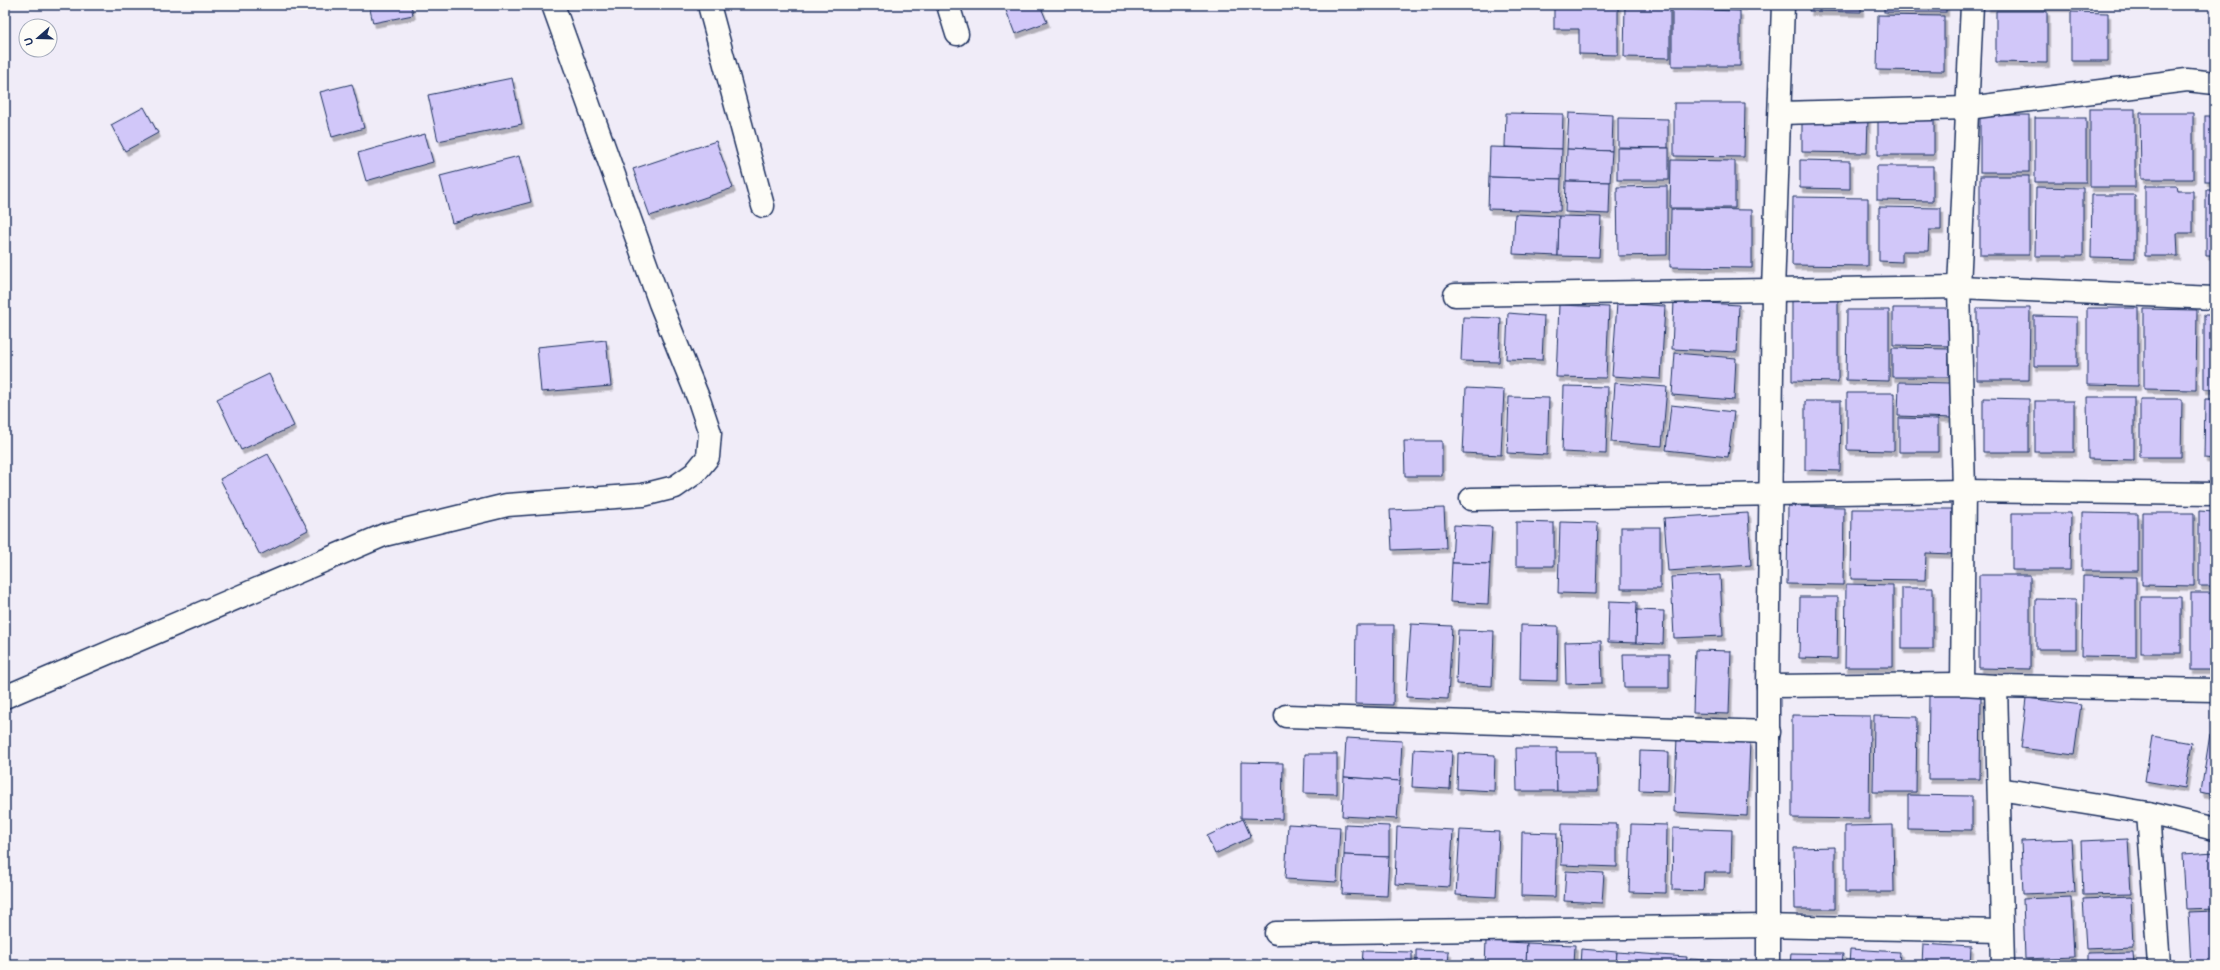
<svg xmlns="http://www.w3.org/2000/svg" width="2220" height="970" font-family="'Balsamiq Sans',sans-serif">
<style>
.building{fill:#d1c7f9;stroke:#1b2f5e;filter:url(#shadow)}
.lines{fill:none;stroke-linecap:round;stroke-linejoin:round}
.street-casing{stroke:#1b2f5e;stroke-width:25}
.street{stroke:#fdfcf7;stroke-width:22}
</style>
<defs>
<filter id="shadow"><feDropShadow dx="2.5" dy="4.5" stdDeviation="0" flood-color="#0004"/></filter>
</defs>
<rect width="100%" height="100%" fill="#f0ecf8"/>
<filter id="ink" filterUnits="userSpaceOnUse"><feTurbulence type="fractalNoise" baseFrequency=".025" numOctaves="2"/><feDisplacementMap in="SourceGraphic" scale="8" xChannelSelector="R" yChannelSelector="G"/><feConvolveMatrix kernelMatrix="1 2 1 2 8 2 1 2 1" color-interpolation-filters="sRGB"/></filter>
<g filter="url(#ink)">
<g class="building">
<path d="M 369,5 L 411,5 L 413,15 L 373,23 Z"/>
<path d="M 1004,5 L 1040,5 L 1047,22 L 1015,34 Z"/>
<path d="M 1554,5 L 1618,5 L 1618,55 L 1579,54 L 1579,29 L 1554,29 Z"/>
<path d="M 1625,5 L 1670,5 L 1670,58 L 1624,57 Z"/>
<path d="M 1705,5 L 1744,5 L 1744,6 Z"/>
<path d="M 1810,5 L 1861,5 L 1861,12 L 1809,11 Z"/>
<rect x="1884" y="5" width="62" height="7"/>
<rect x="1987" y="5" width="82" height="2"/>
<path d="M 1672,9 L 1740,11 L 1740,66 L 1672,66 Z"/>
<path d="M 1996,11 L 2047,11 L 2047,63 L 1996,62 Z"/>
<path d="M 2071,12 L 2108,13 L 2108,61 L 2071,61 Z"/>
<path d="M 1878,15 L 1944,16 L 1944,71 L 1877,70 Z"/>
<path d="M 512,78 L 522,124 L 438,141 L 428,95 Z"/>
<path d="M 352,84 L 364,128 L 332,137 L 320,92 Z"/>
<path d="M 1674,103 L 1745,103 L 1744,157 L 1674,156 Z"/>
<path d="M 144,107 L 158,133 L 125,151 L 111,125 Z"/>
<rect x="2090" y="109" width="45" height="78"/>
<path d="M 1506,113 L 1563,114 L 1562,149 L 1505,147 Z"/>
<path d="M 1569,113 L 1613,115 L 1612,151 L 1567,149 Z"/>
<path d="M 2140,113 L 2193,113 L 2193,179 L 2141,179 Z"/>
<rect x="1980" y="115" width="49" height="57"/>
<rect x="2205" y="116" width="10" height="65"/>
<path d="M 1802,117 L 1868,118 L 1867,153 L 1802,152 Z"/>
<path d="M 1878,117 L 1934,118 L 1934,155 L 1878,155 Z"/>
<path d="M 1618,118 L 1668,119 L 1668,148 L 1618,147 Z"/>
<rect x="2035" y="118" width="51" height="64"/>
<path d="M 425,134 L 433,162 L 366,181 L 358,153 Z"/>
<path d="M 716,141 L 733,188 L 650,216 L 633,169 Z"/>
<path d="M 1490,147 L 1562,149 L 1561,179 L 1489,177 Z"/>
<rect x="1617" y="148" width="52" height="32"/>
<path d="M 1567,149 L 1612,151 L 1610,182 L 1566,181 Z"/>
<path d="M 519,156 L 531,202 L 452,223 L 440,176 Z"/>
<path d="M 1671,160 L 1735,161 L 1735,208 L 1670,208 Z"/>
<path d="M 1800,160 L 1850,161 L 1850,189 L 1800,188 Z"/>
<path d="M 1877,166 L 1933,166 L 1933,201 L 1877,200 Z"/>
<rect x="1980" y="176" width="49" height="79"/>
<path d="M 1489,177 L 1561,179 L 1560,211 L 1488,209 Z"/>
<path d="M 1566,181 L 1610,182 L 1609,214 L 1565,212 Z"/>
<path d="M 1667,186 L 1667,255 L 1618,256 L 1617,187 Z"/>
<path d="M 2145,186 L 2177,186 L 2178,191 L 2193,191 L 2193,233 L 2177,233 L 2178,256 L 2145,256 Z"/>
<path d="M 2036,187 L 2083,188 L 2083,256 L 2035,256 Z"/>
<rect x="2206" y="190" width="9" height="65"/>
<path d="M 2092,195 L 2135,195 L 2135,258 L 2091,257 Z"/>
<path d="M 1793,197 L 1868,198 L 1868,266 L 1792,265 Z"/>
<path d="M 1879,207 L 1941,208 L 1941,230 L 1929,230 L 1928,251 L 1902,251 L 1902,262 L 1879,261 Z"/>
<path d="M 1671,209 L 1752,210 L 1752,268 L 1670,267 Z"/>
<path d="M 1515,214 L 1559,216 L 1558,256 L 1513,254 Z"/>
<path d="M 1559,216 L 1601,217 L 1599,257 L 1558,256 Z"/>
<path d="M 1792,298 L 1838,299 L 1838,382 L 1792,381 Z"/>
<path d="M 1674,301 L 1739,305 L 1737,352 L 1672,349 Z"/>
<path d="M 1617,303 L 1665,306 L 1661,379 L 1612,376 Z"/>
<path d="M 1559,305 L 1609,307 L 1606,378 L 1556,377 Z"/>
<path d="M 1893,308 L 1953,308 L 1953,346 L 1893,345 Z"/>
<path d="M 1977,308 L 2030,308 L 2029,380 L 1977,380 Z"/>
<path d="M 2087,308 L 2138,308 L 2138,386 L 2087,385 Z"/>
<path d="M 2144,309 L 2197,310 L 2196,390 L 2144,389 Z"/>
<path d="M 1847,310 L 1889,310 L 1889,381 L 1846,380 Z"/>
<path d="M 1508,313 L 1544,316 L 1542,360 L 1506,359 Z"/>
<rect x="2204" y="315" width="11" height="74"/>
<path d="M 2034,316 L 2077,317 L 2077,366 L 2034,366 Z"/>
<path d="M 1463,317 L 1501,318 L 1499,362 L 1461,361 Z"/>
<path d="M 606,340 L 611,386 L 541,392 L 537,347 Z"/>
<path d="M 1892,348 L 1949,349 L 1949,377 L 1892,377 Z"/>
<path d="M 1675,353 L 1736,358 L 1734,400 L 1672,395 Z"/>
<path d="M 269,374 L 294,426 L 241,450 L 217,399 Z"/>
<path d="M 1899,382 L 1952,383 L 1952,418 L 1898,416 Z"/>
<path d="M 1615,383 L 1667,387 L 1662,446 L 1611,442 Z"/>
<path d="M 1564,386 L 1608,387 L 1606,454 L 1562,452 Z"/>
<path d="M 1466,388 L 1504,390 L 1501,455 L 1463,453 Z"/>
<path d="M 1847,393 L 1894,393 L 1894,451 L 1847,450 Z"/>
<path d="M 1509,397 L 1549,398 L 1547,455 L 1507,453 Z"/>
<path d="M 2087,397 L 2134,397 L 2134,460 L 2088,459 Z"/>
<path d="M 1983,398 L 2029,399 L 2029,452 L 1983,452 Z"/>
<path d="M 2140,399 L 2182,399 L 2181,457 L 2140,457 Z"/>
<path d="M 2205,399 L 2215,399 L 2215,459 L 2204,458 Z"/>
<path d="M 1805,401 L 1841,401 L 1840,471 L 1805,470 Z"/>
<rect x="2035" y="401" width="39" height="51"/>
<path d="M 1671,405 L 1734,412 L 1728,457 L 1666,450 Z"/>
<path d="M 1899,418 L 1938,419 L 1938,452 L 1899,452 Z"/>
<path d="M 1404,441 L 1442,441 L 1442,476 L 1405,476 Z"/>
<path d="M 268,454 L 308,530 L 260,555 L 220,479 Z"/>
<path d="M 1788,506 L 1844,507 L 1843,585 L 1787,584 Z"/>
<path d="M 1444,508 L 1446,548 L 1392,550 L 1390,510 Z"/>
<path d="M 1852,509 L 1952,509 L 1952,554 L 1926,553 L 1925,580 L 1851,579 Z"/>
<path d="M 2199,511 L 2215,512 L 2215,586 L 2199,586 Z"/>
<path d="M 1748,513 L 1751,565 L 1668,571 L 1664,518 Z"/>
<path d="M 2012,513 L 2071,513 L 2070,570 L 2012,570 Z"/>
<path d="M 2082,513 L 2138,514 L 2138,571 L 2082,571 Z"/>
<path d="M 2142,513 L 2194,513 L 2194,586 L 2142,585 Z"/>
<path d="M 1516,522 L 1554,523 L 1554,566 L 1516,566 Z"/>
<path d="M 1560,522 L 1598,523 L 1596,594 L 1558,593 Z"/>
<path d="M 1454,525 L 1492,527 L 1490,564 L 1452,563 Z"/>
<rect x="1621" y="527" width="39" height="62"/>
<path d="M 1452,563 L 1490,564 L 1488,604 L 1450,602 Z"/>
<path d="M 1720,575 L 1723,636 L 1674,638 L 1671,577 Z"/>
<path d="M 1979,575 L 2030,575 L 2030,669 L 1979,668 Z"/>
<path d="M 2083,576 L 2136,577 L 2136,657 L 2082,656 Z"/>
<path d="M 1846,584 L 1893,585 L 1893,667 L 1845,667 Z"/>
<rect x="1902" y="588" width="31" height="61"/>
<rect x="2191" y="593" width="24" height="77"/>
<path d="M 1800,597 L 1838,597 L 1837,659 L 1799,658 Z"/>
<rect x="2141" y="597" width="40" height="56"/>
<path d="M 2036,599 L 2076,600 L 2076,649 L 2036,649 Z"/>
<path d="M 1609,601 L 1637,602 L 1636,643 L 1608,642 Z"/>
<path d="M 1637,610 L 1664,611 L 1663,644 L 1636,643 Z"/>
<path d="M 1411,624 L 1452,626 L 1448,699 L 1406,697 Z"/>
<path d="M 1356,625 L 1394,625 L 1393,705 L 1355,704 Z"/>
<path d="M 1521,625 L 1558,626 L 1557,681 L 1520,680 Z"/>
<path d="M 1458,630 L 1494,631 L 1492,686 L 1456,684 Z"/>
<path d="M 1601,641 L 1602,683 L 1566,684 L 1565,642 Z"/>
<path d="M 1695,650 L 1731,651 L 1729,714 L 1693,713 Z"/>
<path d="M 1623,654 L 1669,654 L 1669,688 L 1624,688 Z"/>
<path d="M 1929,695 L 1981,696 L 1980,779 L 1928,779 Z"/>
<path d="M 2027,698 L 2081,705 L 2074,755 L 2021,748 Z"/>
<path d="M 1792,715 L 1870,716 L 1869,819 L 1792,818 Z"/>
<path d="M 1874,716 L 1917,717 L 1916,792 L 1873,792 Z"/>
<path d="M 2210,734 L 2215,735 L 2215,795 L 2201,792 Z"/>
<path d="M 2152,736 L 2192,743 L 2185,788 L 2145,781 Z"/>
<path d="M 1677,737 L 1750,741 L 1747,816 L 1674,812 Z"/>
<path d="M 1346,738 L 1402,741 L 1400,781 L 1344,777 Z"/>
<path d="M 1516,748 L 1557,748 L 1557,791 L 1517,791 Z"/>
<path d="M 1414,749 L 1452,751 L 1450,789 L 1412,787 Z"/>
<path d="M 1640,751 L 1669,752 L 1668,791 L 1639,790 Z"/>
<path d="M 1556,752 L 1597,752 L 1598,791 L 1557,791 Z"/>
<path d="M 1458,753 L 1495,755 L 1494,791 L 1457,789 Z"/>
<path d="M 1305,754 L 1337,754 L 1337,794 L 1304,793 Z"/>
<path d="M 1241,762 L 1283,763 L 1282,819 L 1241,818 Z"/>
<path d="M 1344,777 L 1400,781 L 1397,819 L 1342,816 Z"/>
<path d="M 1908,795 L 1972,796 L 1972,830 L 1908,829 Z"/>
<path d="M 1243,819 L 1251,837 L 1215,854 L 1207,836 Z"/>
<path d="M 1562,823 L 1617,824 L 1617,867 L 1561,865 Z"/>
<path d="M 1288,824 L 1340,827 L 1337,882 L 1285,879 Z"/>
<path d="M 1345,824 L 1389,826 L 1389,857 L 1344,855 Z"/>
<path d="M 1631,824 L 1667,825 L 1666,893 L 1629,892 Z"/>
<path d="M 1893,825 L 1894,892 L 1845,892 L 1845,826 Z"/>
<path d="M 1397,827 L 1453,830 L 1450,887 L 1395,884 Z"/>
<path d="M 1673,828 L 1732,830 L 1731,872 L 1704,872 L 1703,891 L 1672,890 Z"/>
<path d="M 1460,830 L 1499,832 L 1496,897 L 1456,895 Z"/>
<path d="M 1522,832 L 1557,833 L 1555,897 L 1521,896 Z"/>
<path d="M 2072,839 L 2075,892 L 2023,894 L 2021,841 Z"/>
<path d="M 2128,839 L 2131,894 L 2083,895 L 2081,841 Z"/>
<path d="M 1835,847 L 1835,909 L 1795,909 L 1794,848 Z"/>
<path d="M 2215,852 L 2215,908 L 2186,909 L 2183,854 Z"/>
<path d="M 1344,855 L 1389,857 L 1387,896 L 1342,894 Z"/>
<path d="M 1566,871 L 1604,873 L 1602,903 L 1564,901 Z"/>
<path d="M 2071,897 L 2074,957 L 2025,959 L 2023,899 Z"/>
<path d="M 2131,897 L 2133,947 L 2086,949 L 2083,899 Z"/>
<path d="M 2215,911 L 2215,965 L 2191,965 L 2188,912 Z"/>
<path d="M 1486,941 L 1527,943 L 1526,965 L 1485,965 Z"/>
<path d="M 1527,943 L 1575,945 L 1574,965 L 1526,965 Z"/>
<path d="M 1923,944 L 1971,947 L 1970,965 L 1922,965 Z"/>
<path d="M 1581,949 L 1617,952 L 1616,965 L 1580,965 Z"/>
<path d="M 1850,949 L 1900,952 L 1899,965 L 1849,965 Z"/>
<path d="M 1416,950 L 1449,951 L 1448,965 L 1416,965 Z"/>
<path d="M 1363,951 L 1412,952 L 1412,965 L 1362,965 Z"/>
<path d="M 1617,952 L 1687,957 L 1686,965 L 1616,965 Z"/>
<path d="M 2133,952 L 2134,965 L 2088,965 L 2088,953 Z"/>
<path d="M 1791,953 L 1843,954 L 1842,965 L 1790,965 Z"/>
<path d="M 1690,959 L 1741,962 L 1741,965 L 1690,965 Z"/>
<path d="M 2075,961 L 2076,965 L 2025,965 L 2025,963 Z"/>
</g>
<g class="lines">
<g class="street-casing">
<g id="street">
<path d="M 709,5 L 763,206"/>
<path d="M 948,5 L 957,34"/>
<path d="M 1780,113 L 1968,108 L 2187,80 L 2215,83"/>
<path d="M 1455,295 L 1959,287 L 2215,298"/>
<path d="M 1471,499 L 1964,491 L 2215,494"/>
<path d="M 1962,684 L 1964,491 L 1959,287 L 1972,5"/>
<path d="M 1768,686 L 1962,684 L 1996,686 L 2215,690"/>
<path d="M 1996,686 L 2003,965"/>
<path d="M 5,697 L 384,535 L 507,505 L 643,495 L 675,487 L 695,473 L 708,457 L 710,433 L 699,400 L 660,303 L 553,5"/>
<path d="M 1286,716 L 1769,732"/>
<path d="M 1999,789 L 2148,813 L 2215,829"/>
<path d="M 2148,813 L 2159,965"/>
<path d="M 1276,933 L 1767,926 L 2001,931"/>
<path d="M 1768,965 L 1768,686 L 1773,291 L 1783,5"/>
</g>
</g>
<use href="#street" class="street"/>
</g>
</g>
<rect width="2220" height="970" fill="none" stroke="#fdfcf7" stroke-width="20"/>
<rect x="10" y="10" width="2200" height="950" fill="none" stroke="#1b2f5e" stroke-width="1.5" filter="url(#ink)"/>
<g transform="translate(38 38) rotate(250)"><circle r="19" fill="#fdfcf7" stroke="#a3aaba"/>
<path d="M0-3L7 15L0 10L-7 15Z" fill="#1b2f5e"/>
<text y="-6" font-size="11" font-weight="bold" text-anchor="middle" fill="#1b2f5e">U</text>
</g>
</svg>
